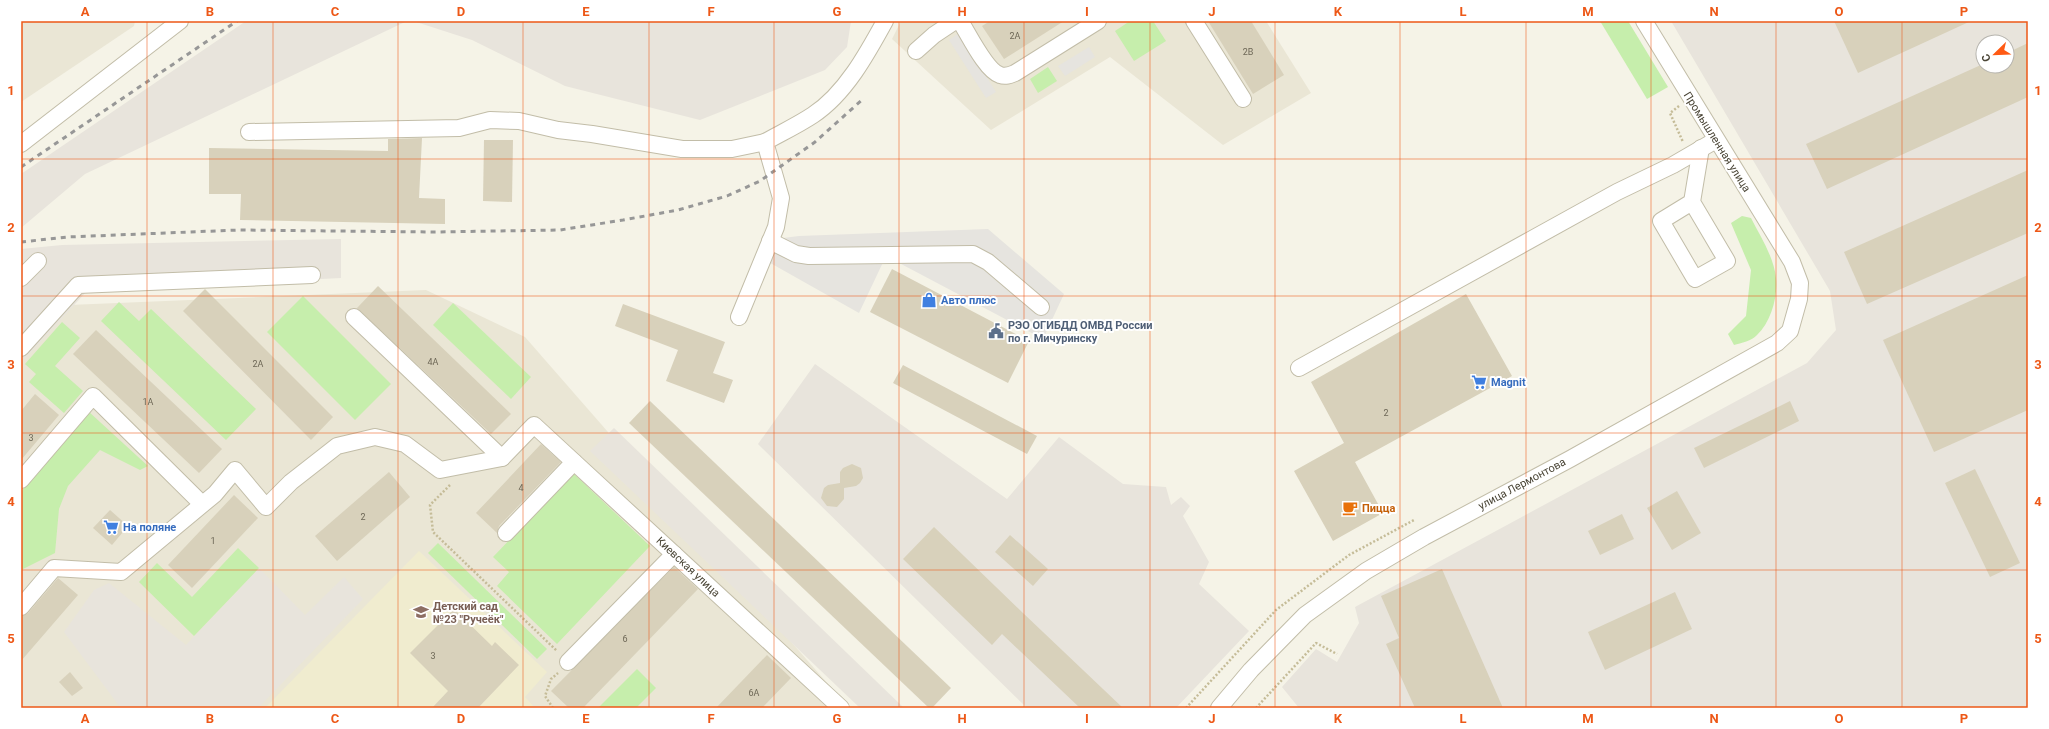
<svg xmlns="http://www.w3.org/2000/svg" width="2049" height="729" font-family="Roboto,sans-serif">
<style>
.residential{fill:#eae6d5}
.industrial{fill:#e8e4dc;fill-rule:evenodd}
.education{fill:#f0eccf}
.green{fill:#c6eeac}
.parking{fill:#e6e4df}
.building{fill:#d8d1bb}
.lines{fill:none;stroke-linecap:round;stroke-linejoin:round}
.minor-casing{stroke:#c2bda8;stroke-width:18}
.path{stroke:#c5bc98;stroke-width:2.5;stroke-dasharray:2 2;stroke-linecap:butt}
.minor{stroke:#fff;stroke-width:16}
.rail{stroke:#979797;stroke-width:3;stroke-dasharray:5 5;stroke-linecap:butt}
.grid{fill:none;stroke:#ed5817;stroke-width:1;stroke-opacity:0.55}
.labels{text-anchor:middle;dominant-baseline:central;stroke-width:4;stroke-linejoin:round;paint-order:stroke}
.number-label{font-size:9px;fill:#6d6756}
.street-label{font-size:11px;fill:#494435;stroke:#fff}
.shop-label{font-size:11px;font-weight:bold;fill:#366cbe;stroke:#fff;text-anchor:start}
.service-label{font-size:11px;font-weight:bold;fill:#4e5e75;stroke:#fff;text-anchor:start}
.food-label{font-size:11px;font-weight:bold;fill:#c56008;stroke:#fff;text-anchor:start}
.education-label{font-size:11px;font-weight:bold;fill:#785e54;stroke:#fff;text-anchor:start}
.neatline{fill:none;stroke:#ed5817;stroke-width:1.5}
.grid-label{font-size:13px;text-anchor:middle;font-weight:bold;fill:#ed5817}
</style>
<rect width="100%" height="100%" fill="#f5f3e7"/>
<g class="residential">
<path d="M 21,21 L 135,21 L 134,26 L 21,102 Z"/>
<path d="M 901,21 L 1266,21 L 1311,93 L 1223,145 L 1110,57 L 991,130 L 892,39 Z"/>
<path d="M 426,290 L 525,337 L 849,708 L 21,708 L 21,307 Z"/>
</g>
<g class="industrial">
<path d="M 246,21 L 407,21 L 85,174 L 21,228 L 21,174 Z"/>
<path d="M 413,21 L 851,21 L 847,47 L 825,70 L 700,120 L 565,86 L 472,40 Z"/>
<path d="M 1671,21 L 2028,21 L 2028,708 L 1299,708 L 1282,687 L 1316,649 L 1337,662 L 1359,623 L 1355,607 L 1807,363 L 1836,330 L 1830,291 ZM 1983,42 L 2007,42 L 2007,66 L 1983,66 Z"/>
<path d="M 341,239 L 341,278 L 87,291 L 21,363 L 21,249 L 62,245 Z"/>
<path d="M 815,364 L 1007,499 L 1059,437 L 1123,484 L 1166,487 L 1171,505 L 1181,497 L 1190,506 L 1183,516 L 1209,562 L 1199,584 L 1249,631 L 1176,708 L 1027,708 L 758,444 Z"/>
<path d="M 614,428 L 904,708 L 860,708 L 590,451 Z"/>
<path d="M 259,568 L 305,615 L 344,577 L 363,599 L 261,705 L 260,708 L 120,707 L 64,632 L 94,590 L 109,583 L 186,645 Z"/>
</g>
<path class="education" d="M 419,551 L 547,672 L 525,697 L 535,708 L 265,708 Z"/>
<g class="green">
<path d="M 1130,21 L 1153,21 L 1166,41 L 1134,61 L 1115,31 Z"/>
<path d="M 1600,21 L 1628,21 L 1668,87 L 1647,99 Z"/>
<path d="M 1048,67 L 1057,81 L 1038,93 L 1030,79 Z"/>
<path d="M 1742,216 L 1751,218 C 1760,236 1774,257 1776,278 C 1778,297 1771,322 1757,335 C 1752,341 1741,343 1734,345 L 1728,334 L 1746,316 L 1751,270 L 1731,223 Z"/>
<path d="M 303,296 L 391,384 L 355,420 L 267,332 Z"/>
<path d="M 119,302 L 139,321 L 151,309 L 256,409 L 226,440 L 101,321 Z"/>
<path d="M 453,303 L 531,377 L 511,399 L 433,325 Z"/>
<path d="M 62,322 L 80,338 L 55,366 L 83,391 L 64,413 L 29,382 L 36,374 L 25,364 Z"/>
<path d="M 88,411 L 148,466 L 140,470 L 100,450 L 68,486 L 59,509 L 55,553 L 21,570 L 21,492 Z"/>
<path d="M 573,473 L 650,546 L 557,644 L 497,586 L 509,572 L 493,557 Z"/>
<path d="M 438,543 L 547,649 L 537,659 L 428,553 Z"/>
<path d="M 238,548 L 259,568 L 194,636 L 139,582 L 157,563 L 192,597 Z"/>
<path d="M 637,669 L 656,688 L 636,708 L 598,708 Z"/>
</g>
<g class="parking">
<path d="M 959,33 L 996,92 L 986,98 L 949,40 Z"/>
<path d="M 1089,47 L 1095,57 L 1065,76 L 1058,66 Z"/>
<path d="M 988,229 L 1064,294 L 1043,339 L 886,256 L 859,313 L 765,260 L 783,238 L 799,236 Z"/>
</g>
<g class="building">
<path d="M 990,21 L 1064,21 L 1004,59 L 982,26 Z"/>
<path d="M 1208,21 L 1251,21 L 1284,75 L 1253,94 Z"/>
<path d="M 1834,21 L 1971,21 L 1858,73 Z"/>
<path d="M 2028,43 L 2028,97 L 1827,189 L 1806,144 L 1983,64 L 1983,66 L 2007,66 L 2007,53 Z"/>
<path d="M 422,138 L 419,198 L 445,199 L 445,224 L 240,220 L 241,194 L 209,194 L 209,148 L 388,151 L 388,139 Z"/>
<path d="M 484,140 L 513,140 L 512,202 L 483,201 Z"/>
<path d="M 2028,170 L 2028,233 L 1867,304 L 1844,252 Z"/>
<path d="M 892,269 L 1029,341 L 1008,383 L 870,312 Z"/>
<path d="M 2028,275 L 2028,410 L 1934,452 L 1883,340 Z"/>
<path d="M 378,286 L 511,414 L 491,434 L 357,308 Z"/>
<path d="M 205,289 L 333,417 L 311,440 L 183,311 Z"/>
<path d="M 1466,294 L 1512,376 L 1355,462 L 1383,513 L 1333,541 L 1294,471 L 1344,443 L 1311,382 Z"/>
<path d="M 623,304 L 725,342 L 713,373 L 733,380 L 724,403 L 666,381 L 678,350 L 615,326 Z"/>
<path d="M 96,330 L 222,449 L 199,473 L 73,354 Z"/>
<path d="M 903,365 L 1037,436 L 1027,454 L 893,383 Z"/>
<path d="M 35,394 L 59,415 L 21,460 L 21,411 Z"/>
<path d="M 650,401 L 951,688 L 932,708 L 929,708 L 629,423 Z"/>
<path d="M 1790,401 L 1799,421 L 1704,468 L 1694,448 Z"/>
<path d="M 541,444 L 561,462 L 499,526 L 497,533 L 476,513 Z"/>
<path d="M 852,464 L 861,468 L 863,478 L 860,483 L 856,486 L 844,488 L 844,499 L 837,507 L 827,506 L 821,498 L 824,488 L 828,485 L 840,483 L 840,472 L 843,468 Z"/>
<path d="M 1975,469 L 2020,563 L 1990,577 L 1945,483 Z"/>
<path d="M 389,472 L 410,497 L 337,561 L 315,536 Z"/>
<path d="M 1677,491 L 1701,533 L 1672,550 L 1647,508 Z"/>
<path d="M 234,495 L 258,518 L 192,588 L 168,565 Z"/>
<path d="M 110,510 L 128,526 L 112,545 L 93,528 Z"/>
<path d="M 1622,514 L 1634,539 L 1600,555 L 1588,531 Z"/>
<path d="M 934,527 L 1023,613 L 1123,708 L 1080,708 L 1002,634 L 992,645 L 903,559 Z"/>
<path d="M 1010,535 L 1048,569 L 1033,586 L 995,552 Z"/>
<path d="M 674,567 L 698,589 L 583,708 L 569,708 L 551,691 Z"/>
<path d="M 1442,569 L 1451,590 L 1503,708 L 1415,708 L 1386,644 L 1399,638 L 1381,596 Z"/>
<path d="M 58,578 L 78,595 L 21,661 L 21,616 L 28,613 Z"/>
<path d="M 1675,592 L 1692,629 L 1605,670 L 1588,632 Z"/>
<path d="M 454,609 L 492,646 L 495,642 L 519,665 L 478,708 L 432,708 L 448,691 L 410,653 Z"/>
<path d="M 767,655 L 791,678 L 762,708 L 716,708 Z"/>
<path d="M 70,672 L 83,688 L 72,696 L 59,682 Z"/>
</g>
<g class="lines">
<g class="minor-casing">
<g id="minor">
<path d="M 960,21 C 968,33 986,71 1000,75 C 1006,77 1010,75 1015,73 L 1098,21"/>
<path d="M 1194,21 L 1243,99"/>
<path d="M 916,51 L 934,35 L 955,21"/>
<path d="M 249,132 L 459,128 L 490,120 L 519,121 L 558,130 L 592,134 L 682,149 L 732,149 L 765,142"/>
<path d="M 21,144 L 180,21"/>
<path d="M 1692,202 L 1727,261 L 1695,279 L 1661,221 L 1692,202 L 1701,148"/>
<path d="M 770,241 L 796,254 L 809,256 L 973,254 L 988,262 L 1041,307"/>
<path d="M 21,278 L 38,261"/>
<path d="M 354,317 L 502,458"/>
<path d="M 739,317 L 776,227 L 781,198 L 765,142 C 781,133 798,125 813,115 C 845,94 867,54 885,21"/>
<path d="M 21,348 L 78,285 L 312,275"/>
<path d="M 1299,368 L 1617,192 L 1673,165 L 1716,140"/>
<path d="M 21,480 L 93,396 L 202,504"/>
<path d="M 506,533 L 574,462"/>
<path d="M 21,607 L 54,568 L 121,572 L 215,494 L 235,470 L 266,507 L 291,482 L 337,446 L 375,437 L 405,444 L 440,470 L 502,458 L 534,425 L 841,708"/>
<path d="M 568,662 L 674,554"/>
<path d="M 1219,708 L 1251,670 L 1305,615 L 1366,571 L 1424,537 L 1570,459 L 1777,343 L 1790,331 L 1799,299 L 1800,283 L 1792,262 L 1644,21"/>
</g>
</g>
<g class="path">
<path d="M 1679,106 L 1670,113 L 1683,142"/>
<path d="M 450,485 L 430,505 L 433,532 L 557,651"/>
<path d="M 553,708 L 545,696 L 551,679 L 558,673"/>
<path d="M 1186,708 L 1276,610 L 1349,555 L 1414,520"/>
<path d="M 1256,708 L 1316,643 L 1337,654"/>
</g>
<use href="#minor" class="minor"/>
<g class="rail">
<path d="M 21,167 L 237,21"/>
<path d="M 21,242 L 67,237 L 239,230 L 435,232 L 560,230 L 623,220 L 678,210 L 727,196 L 760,181 L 815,142 L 863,99"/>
</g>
</g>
<path class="grid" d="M 147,21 L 147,708M 273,21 L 273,708M 398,21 L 398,708M 523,21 L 523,708M 649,21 L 649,708M 774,21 L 774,708M 899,21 L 899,708M 1024,21 L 1024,708M 1150,21 L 1150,708M 1275,21 L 1275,708M 1400,21 L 1400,708M 1526,21 L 1526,708M 1651,21 L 1651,708M 1776,21 L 1776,708M 1902,21 L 1902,708M 21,159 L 2028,159M 21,296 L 2028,296M 21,433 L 2028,433M 21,570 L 2028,570"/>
<defs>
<g id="shop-bare" transform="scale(1.2)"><path d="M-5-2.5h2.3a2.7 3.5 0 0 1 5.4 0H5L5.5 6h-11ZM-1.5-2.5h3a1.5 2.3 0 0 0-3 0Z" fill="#3f7fe0" stroke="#fff" stroke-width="2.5" paint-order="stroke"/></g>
<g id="civic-bare" transform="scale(1.2)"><path d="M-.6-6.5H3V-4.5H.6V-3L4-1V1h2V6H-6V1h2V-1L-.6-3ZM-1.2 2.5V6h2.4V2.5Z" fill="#5c6f8a" stroke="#fff" stroke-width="2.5" paint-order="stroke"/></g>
<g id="supermarket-bare" transform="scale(1.2)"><path d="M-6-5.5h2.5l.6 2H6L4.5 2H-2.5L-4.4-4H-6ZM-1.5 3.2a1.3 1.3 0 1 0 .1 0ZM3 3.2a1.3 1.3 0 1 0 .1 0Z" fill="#3f7fe0" stroke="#fff" stroke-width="2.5" paint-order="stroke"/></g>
<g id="cafe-bare" transform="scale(1.2)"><path d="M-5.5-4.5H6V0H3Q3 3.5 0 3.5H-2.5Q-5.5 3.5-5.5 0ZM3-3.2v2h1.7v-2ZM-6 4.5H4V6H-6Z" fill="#e8710a" stroke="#fff" stroke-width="2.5" paint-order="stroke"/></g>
<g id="school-bare" transform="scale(1.2)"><path d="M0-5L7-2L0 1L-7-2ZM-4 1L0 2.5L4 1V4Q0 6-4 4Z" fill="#8d6e63" stroke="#fff" stroke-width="2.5" paint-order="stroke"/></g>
</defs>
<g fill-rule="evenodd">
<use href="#shop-bare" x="929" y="300"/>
<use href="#civic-bare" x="996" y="331"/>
<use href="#supermarket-bare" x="1479" y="382"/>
<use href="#cafe-bare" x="1350" y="508"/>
<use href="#supermarket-bare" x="111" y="527"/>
<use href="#school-bare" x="421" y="612"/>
</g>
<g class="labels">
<g class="number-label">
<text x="1015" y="36">2А</text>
<text x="1248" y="52">2В</text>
<text x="433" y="362">4А</text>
<text x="258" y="364">2А</text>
<text x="148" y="402">1А</text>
<text x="1386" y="413">2</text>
<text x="31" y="438">3</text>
<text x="521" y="488">4</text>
<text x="363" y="517">2</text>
<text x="213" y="541">1</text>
<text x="625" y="639">6</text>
<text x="433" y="656">3</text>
<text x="754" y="693">6А</text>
</g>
<g class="street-label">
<text transform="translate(1717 142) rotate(58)">Промышленная улица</text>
<text transform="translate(1522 484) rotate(-28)">улица Лермонтова</text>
<text transform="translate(688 567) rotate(43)">Киевская улица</text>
</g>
<g class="shop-label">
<text x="941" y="300">Авто плюс</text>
<text x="1491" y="382">Magnit</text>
<text x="123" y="527">На поляне</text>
</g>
<g class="service-label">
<text x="1008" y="325">РЭО ОГИБДД ОМВД России<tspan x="1008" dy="13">по г. Мичуринску</tspan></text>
</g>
<g class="food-label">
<text x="1362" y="508">Пицца</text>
</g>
<g class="education-label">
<text x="433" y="606">Детский сад<tspan x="433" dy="13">№23 "Ручеёк"</tspan></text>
</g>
</g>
<rect width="2049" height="729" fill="none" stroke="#ffffff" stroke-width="44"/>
<g transform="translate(1995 54) rotate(247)"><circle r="19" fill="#ffffff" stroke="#b6b4ae"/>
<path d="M0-3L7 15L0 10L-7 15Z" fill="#ff5a14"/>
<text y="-6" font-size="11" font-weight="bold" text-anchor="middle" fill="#494435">С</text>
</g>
<rect x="22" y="22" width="2005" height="685" class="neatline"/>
<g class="grid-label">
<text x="85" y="16">A</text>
<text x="210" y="16">B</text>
<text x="335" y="16">C</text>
<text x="461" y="16">D</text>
<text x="586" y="16">E</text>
<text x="711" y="16">F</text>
<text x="837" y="16">G</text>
<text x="962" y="16">H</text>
<text x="1087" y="16">I</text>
<text x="1212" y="16">J</text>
<text x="1338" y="16">K</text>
<text x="1463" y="16">L</text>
<text x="1588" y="16">M</text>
<text x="1714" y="16">N</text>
<text x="1839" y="16">O</text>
<text x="1964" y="16">P</text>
<text x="11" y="95">1</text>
<text x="2038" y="95">1</text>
<text x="11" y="232">2</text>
<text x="2038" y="232">2</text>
<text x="11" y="369">3</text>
<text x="2038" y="369">3</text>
<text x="11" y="506">4</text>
<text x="2038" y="506">4</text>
<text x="11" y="643">5</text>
<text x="2038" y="643">5</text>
<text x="85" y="723">A</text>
<text x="210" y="723">B</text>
<text x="335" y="723">C</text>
<text x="461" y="723">D</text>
<text x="586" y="723">E</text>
<text x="711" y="723">F</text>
<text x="837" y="723">G</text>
<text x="962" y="723">H</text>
<text x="1087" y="723">I</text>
<text x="1212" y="723">J</text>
<text x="1338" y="723">K</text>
<text x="1463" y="723">L</text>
<text x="1588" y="723">M</text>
<text x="1714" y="723">N</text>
<text x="1839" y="723">O</text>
<text x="1964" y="723">P</text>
</g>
</svg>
